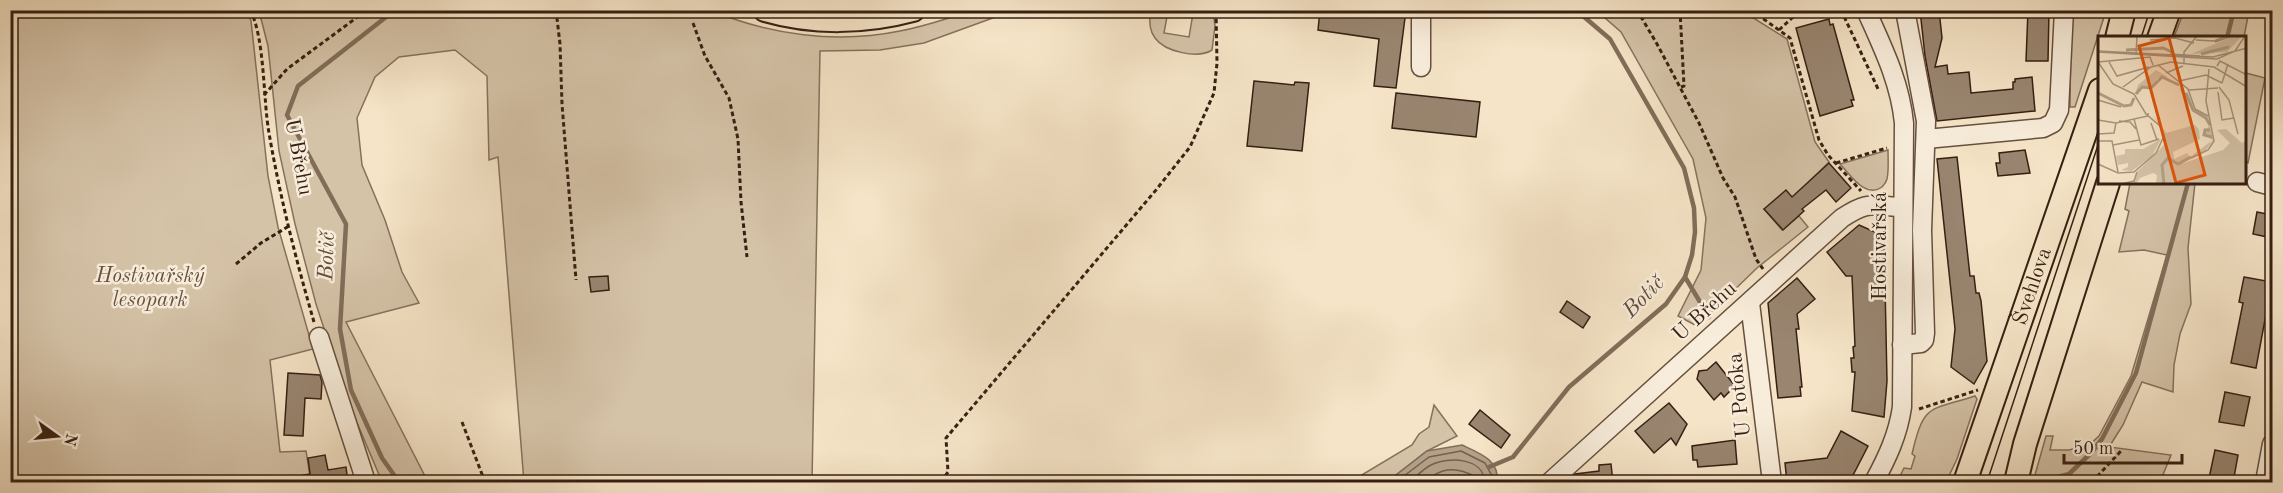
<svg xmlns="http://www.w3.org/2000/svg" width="2283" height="493" font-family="'Old Standard TT',serif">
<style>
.green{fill:#d5c3a8;stroke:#86715d;stroke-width:1.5}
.water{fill:#b4a189;stroke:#826d59;stroke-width:1.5}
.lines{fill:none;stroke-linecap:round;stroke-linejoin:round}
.shore{stroke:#75604e;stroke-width:1.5}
.stream{stroke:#826d59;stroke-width:4.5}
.building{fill:#998570;stroke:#361f12;stroke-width:1.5}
.minor-casing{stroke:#66503f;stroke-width:21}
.major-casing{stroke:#361f12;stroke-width:26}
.path{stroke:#361f12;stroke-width:3;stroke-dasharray:4.5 3;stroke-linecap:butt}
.minor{stroke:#f8eddb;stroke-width:18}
.major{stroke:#f5e4c7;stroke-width:22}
.tram{stroke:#361f12;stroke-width:1.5}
.labels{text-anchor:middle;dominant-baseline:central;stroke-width:5;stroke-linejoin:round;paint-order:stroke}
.street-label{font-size:21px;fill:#361f12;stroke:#f8eddb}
.park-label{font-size:21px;font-style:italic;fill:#66503f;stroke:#f8eddb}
.water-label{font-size:22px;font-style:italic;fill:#624c3c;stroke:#f8eddb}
.inset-river{fill:none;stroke:#b4a189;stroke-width:3}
.inset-road{fill:none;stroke:#a9957f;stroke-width:1.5}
.view{fill:#df560c;fill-opacity:0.15;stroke:#df560c;stroke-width:3}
.inset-edge{fill:none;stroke:#361f12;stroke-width:3}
</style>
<rect width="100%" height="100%" fill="#f5e4c7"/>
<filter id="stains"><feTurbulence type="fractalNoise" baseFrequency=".00333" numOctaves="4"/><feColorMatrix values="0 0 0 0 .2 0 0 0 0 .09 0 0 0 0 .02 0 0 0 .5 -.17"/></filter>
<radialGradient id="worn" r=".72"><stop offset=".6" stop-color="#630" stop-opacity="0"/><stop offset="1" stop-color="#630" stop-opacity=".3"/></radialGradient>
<g class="green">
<path d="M 710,10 C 770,35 836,44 900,31 C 916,28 933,23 949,18 C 954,16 960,12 965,11 C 979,7 998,11 1012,11 L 924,43 L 880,50 L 820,51 L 812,482 L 524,482 L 498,157 L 489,160 L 487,76 L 455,50 L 399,57 L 375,77 L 357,118 L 362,165 L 385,220 L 402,272 L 419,303 L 346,322 L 428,482 L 385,482 L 380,477 L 347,399 L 316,304 L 295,224 L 279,151 L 268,46 L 259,11 Z"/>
<path d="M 10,11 L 247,11 L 251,21 L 268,176 L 278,227 L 313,349 L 270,360 L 280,452 L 306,451 L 311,482 L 11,482 Z"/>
<path d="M 1151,11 L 1168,11 L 1164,33 L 1189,37 L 1193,13 L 1183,11 L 1213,11 L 1215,26 L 1212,50 C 1198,59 1165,52 1155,38 C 1149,30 1149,20 1151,11 Z"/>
<path d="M 1597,11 L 1746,11 L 1747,14 L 1787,39 L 1815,142 L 1829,162 L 1805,186 L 1802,198 L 1764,209 L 1782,230 L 1799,216 L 1808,227 L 1757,268 L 1697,326 L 1678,316 L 1701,270 L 1706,218 L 1693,159 L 1621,32 Z"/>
<path d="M 2071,11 L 2106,11 L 2075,107 L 2070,107 Z"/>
<path d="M 2184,11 L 2249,11 L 2244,37 L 2174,37 Z"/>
<path d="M 2246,73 L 2265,78 L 2248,163 L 2246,162 Z"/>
<path d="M 1888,150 C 1888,160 1889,170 1887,179 C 1886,183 1885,184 1882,187 C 1865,199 1850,174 1840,164 Z"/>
<path d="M 2130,183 L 2195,183 L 2188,248 L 2191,304 L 2180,334 L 2174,365 L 2173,392 L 2142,382 L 2123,425 L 2109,447 L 2171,455 L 2160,482 L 2033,482 L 2046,436 L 2053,436 L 2050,450 L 2069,450 L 2089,445 L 2099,436 L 2131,376 L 2167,255 L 2144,250 L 2119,252 L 2129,211 L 2125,209 Z"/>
<path d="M 1975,396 L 1977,399 L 1957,459 L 1946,482 L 1897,482 L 1904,468 L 1911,469 L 1915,456 L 1912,454 C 1924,403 1928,411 1975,396 Z"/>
<path d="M 1434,405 L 1457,436 L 1427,451 L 1387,482 L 1350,482 L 1412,445 L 1419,434 L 1429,427 Z"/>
</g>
<path class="water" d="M 1462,445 C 1479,453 1500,460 1497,482 L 1387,482 L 1427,451 Z"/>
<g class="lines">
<g class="shore">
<path d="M 1396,482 L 1429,457 L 1461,451 L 1485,463 L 1492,476 L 1492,482"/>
<path d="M 1409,482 C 1416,477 1423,469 1431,465 C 1448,456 1485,458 1484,482"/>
<path d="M 1423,482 C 1441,469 1453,465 1474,476 L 1475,482"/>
</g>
<g class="stream">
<path d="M 395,10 L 298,86 L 287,115 L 346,224 L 340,329 L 351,390 L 382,458 L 399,482"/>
<path d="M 2227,38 L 2234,10"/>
<path d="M 1685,277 L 1709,317"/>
<path d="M 1489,467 L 1513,457 L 1569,387 L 1666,304 L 1685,277 L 1692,255 L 1695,232 L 1694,208 L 1684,168 L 1610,39 L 1576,10"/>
<path d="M 2040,482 L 2069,474 L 2091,453 L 2102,439 L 2136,373 L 2188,183"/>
</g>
</g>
<g class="building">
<path d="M 1320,10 L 1406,10 L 1396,88 L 1374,86 L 1379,39 L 1318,30 Z"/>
<path d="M 1920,10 L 1939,10 L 1942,38 L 1935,67 L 1947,65 L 1948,74 L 1969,72 L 1971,93 L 2013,89 L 2013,82 L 2015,82 L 2015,79 L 2032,77 L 2035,111 L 1937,121 L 1925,56 Z"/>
<path d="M 2028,10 L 2049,10 L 2048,61 L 2026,61 Z"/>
<path d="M 1829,19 L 1830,25 L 1833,24 L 1854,100 L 1851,100 L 1853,106 L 1820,116 L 1796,28 Z"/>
<path d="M 1254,81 L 1294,85 L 1295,82 L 1309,83 L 1302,151 L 1247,146 Z"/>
<path d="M 1396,93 L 1480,102 L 1476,137 L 1392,128 Z"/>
<path d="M 2025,150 L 2030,173 L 1998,176 L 1996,163 L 2000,163 L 1999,153 Z"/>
<path d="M 1957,157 L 1970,276 L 1974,276 L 1976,293 L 1979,293 L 1981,301 L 1987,361 L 1974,384 L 1951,367 L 1955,329 L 1937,159 Z"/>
<path d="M 1829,163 L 1851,188 L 1836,202 L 1826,190 L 1802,209 L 1804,211 L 1783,230 L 1764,209 L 1786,190 L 1792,197 Z"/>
<path d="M 2257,212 L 2272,215 L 2272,238 L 2253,234 Z"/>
<path d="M 1859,225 L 1884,236 L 1887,381 L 1884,417 L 1852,411 L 1855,372 L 1852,372 L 1851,358 L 1854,358 L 1853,347 L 1855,346 L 1852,276 L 1846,276 L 1827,252 Z"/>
<path d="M 608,276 L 609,290 L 591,292 L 589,277 Z"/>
<path d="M 2244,277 L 2272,282 L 2256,368 L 2231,363 L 2243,303 L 2239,302 Z"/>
<path d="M 1797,278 L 1815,299 L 1797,314 L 1799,329 L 1796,329 L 1802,387 L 1800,387 L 1801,396 L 1778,398 L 1768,303 Z"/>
<path d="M 1567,301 L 1590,317 L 1583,328 L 1560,312 Z"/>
<path d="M 1716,362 L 1735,386 L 1724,397 L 1721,393 L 1714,400 L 1697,379 L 1699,371 L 1707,370 Z"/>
<path d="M 288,373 L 320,375 L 322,382 L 321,399 L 305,398 L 303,436 L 284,435 Z"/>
<path d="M 2225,392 L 2250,397 L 2244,426 L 2219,422 Z"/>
<path d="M 1669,403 L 1687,424 L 1676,445 L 1671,438 L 1654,453 L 1635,431 Z"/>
<path d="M 1480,410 L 1510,435 L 1501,448 L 1469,424 Z"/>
<path d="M 1841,431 L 1868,446 L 1849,483 L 1787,483 L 1785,463 L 1827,458 Z"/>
<path d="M 1735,440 L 1737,464 L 1698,467 L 1697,460 L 1693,460 L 1692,446 Z"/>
<path d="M 2215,450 L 2238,455 L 2233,483 L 2208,483 Z"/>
<path d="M 325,455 L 328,470 L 346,467 L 348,483 L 299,483 L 298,476 L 310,474 L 308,458 Z"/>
<path d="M 1611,464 L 1613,483 L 1573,483 L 1573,477 L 1575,474 L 1599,471 L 1599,465 Z"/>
</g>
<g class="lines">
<g class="minor-casing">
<g id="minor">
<path d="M 1421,10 L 1421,67"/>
<path d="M 1866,10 C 1883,48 1900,82 1904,123 L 1902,407 C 1898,435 1887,458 1874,482"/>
<path d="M 1926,139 L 2043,128 L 2053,123 L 2059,110 L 2064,10"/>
<path d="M 2257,182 L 2272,186"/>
<path d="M 1750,303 L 1772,482"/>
<path d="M 319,337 L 366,482"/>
<path d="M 1902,345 L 1921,343 L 1924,340 L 1925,333 L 1922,230 L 1926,121 L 1905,10"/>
<path d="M 1550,482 L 1842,218 C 1869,200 1872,206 1903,207"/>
<path d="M 2265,482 L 2272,444"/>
</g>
</g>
<g class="major-casing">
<g id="major">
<path d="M 765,10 C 813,24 865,23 913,10"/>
<path d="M 2117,38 L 2124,10"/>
<path d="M 2159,38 L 2169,10"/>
<path id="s1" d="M 1965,482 L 2100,90"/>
<path d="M 2016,482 L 2025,444 L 2108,183"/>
</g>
</g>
<g class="path">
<path d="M 250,10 C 265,37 263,100 269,133 C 280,197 296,260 314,322"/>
<path d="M 556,10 L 560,44 L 562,104 L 576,280"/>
<path d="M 1637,10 L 1657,44 L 1699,123 L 1723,178 L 1735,197 L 1756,259 L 1763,269"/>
<path d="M 1680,10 L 1684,86 L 1681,87"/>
<path d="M 1751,10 L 1790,38 L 1819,140 L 1828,155 L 1861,191"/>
<path d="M 1841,10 L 1879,91"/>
<path d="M 693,23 L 705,56 L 729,98 L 738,139 L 741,202 L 747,257"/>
<path d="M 1779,30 L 1792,18 L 1807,10"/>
<path d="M 264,95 L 287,69 L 367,10"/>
<path d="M 1836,163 L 1887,148"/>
<path d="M 236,264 L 261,243 L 289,226"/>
<path d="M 1919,409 L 1978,390"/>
<path d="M 462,422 L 485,482"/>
<path d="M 941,482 L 948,472 L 946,438 L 1156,190 L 1190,147 L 1214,93 L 1217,63 L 1216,10"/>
<path d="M 2092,482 L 2121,451"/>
</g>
<use href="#minor" class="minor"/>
<use href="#major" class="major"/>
<g class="tram">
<path d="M 2141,38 L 2150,10"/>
<path d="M 1987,482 L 2100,139"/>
</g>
</g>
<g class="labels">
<g class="street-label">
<text transform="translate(298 157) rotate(79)">U Břehu</text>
<text transform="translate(1880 246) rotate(-90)">Hostivařská</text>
<text stroke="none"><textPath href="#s1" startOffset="207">Švehlova</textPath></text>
<text transform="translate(1705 312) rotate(-42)">U Břehu</text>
<text transform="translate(1740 395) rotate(-96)">U Potoka</text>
</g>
<g class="park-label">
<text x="150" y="276">Hostivařský<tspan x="150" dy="24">lesopark</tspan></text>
</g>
<g class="water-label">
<text transform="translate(327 256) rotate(-88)">Botič</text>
<text transform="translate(1644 297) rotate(-46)">Botič</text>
</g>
</g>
<g transform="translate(2098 36)">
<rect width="148" height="148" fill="#f5e4c7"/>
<path d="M 136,0 L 144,0 L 129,16 L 93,18 ZM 58,34 L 70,41 L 60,42 L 51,53 L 43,50 L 37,58 L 40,49 ZM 81,52 L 90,58 L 96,74 L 110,82 L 115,104 L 108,114 L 83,128 L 125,114 L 132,107 L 119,94 L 128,93 L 144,107 L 148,105 L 148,148 L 69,148 L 68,145 L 68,148 L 58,148 L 59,139 L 55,137 L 42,142 L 38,148 L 26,148 L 35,147 L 39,136 L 66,109 L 67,100 L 55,79 L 68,97 L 97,89 L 101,94 L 102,103 L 75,116 L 76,123 L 89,117 L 92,121 L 115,104 L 105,99 L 111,90 L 108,82 L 95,76 ZM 63,103 L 54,120 L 34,135 L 23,134 L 30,131 L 30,127 L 20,129 L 18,120 L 27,118 L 27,113 L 45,113 Z" fill="#d5c3a8"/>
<path class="inset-river" d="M 28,14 L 65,12 L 74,16M 103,18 L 131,11M 0,57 L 26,70 L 33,69 L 36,62M 88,57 L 95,74 L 108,82 L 112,89M 38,58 L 44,51 L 53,52 L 64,41 L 81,49M 112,94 L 107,94 L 106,99 L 114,101M 66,148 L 64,129 L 70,122 L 80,128 L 93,121"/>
<path class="inset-road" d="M 52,4 L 77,2 L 96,7M 98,4 L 116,5 L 128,0M 117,6 L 134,0M 0,15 L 115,21 L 149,12M 0,16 L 119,23 L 137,15 L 147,0M 72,18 L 102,20M 38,19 L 39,0M 0,26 L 52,21 L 55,29M 0,26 L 15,48 L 36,58 L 48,78 L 62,90 L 66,100 L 58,117 L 36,136 L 20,137 L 0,128M 11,26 L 19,40 L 51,31M 86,28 L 86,16 L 99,0M 60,29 L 90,53 L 97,73 L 110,80M 119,30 L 122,25 L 149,39M 68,37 L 85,30M 81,45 L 108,39 L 124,47M 124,47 L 130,28M 25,51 L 53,31 L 73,26 L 116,31 L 149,51M 121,51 L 131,64 L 140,98M 91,54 L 120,52M 120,56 L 124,84 L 136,82M 0,64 L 23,71M 36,83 L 43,109 L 61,103M 0,84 L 18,87M 21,85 L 32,86 L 38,93M 18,87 L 50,80 L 50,77M 53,87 L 59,104M 0,98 L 16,97 L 18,87M 0,105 L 14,105 L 20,136M 15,109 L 41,104M 93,122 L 110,114 L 116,105 L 108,65 L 111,33M 23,148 L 36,145 L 39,136"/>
<path class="view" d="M 71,2 L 107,139 L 78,147 L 41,10 Z"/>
<rect width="148" height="148" class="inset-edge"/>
</g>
<rect width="2283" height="493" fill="none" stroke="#f5e4c7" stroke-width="36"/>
<rect x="12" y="12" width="2259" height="469" fill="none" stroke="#361f12" stroke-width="3"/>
<rect x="18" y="18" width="2247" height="457" fill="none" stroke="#361f12" stroke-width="1.5"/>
<g transform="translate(57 436) rotate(105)" stroke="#f8eddb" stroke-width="4.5" paint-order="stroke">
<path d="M0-4.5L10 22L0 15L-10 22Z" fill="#361f12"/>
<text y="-9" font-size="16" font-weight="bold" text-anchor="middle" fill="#361f12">N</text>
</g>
<path d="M2064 454v9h118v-9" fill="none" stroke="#361f12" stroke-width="3"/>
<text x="2073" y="454" font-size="18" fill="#361f12" stroke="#f8eddb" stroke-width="4.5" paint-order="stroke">50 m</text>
<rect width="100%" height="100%" filter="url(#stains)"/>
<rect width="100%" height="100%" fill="url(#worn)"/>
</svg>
